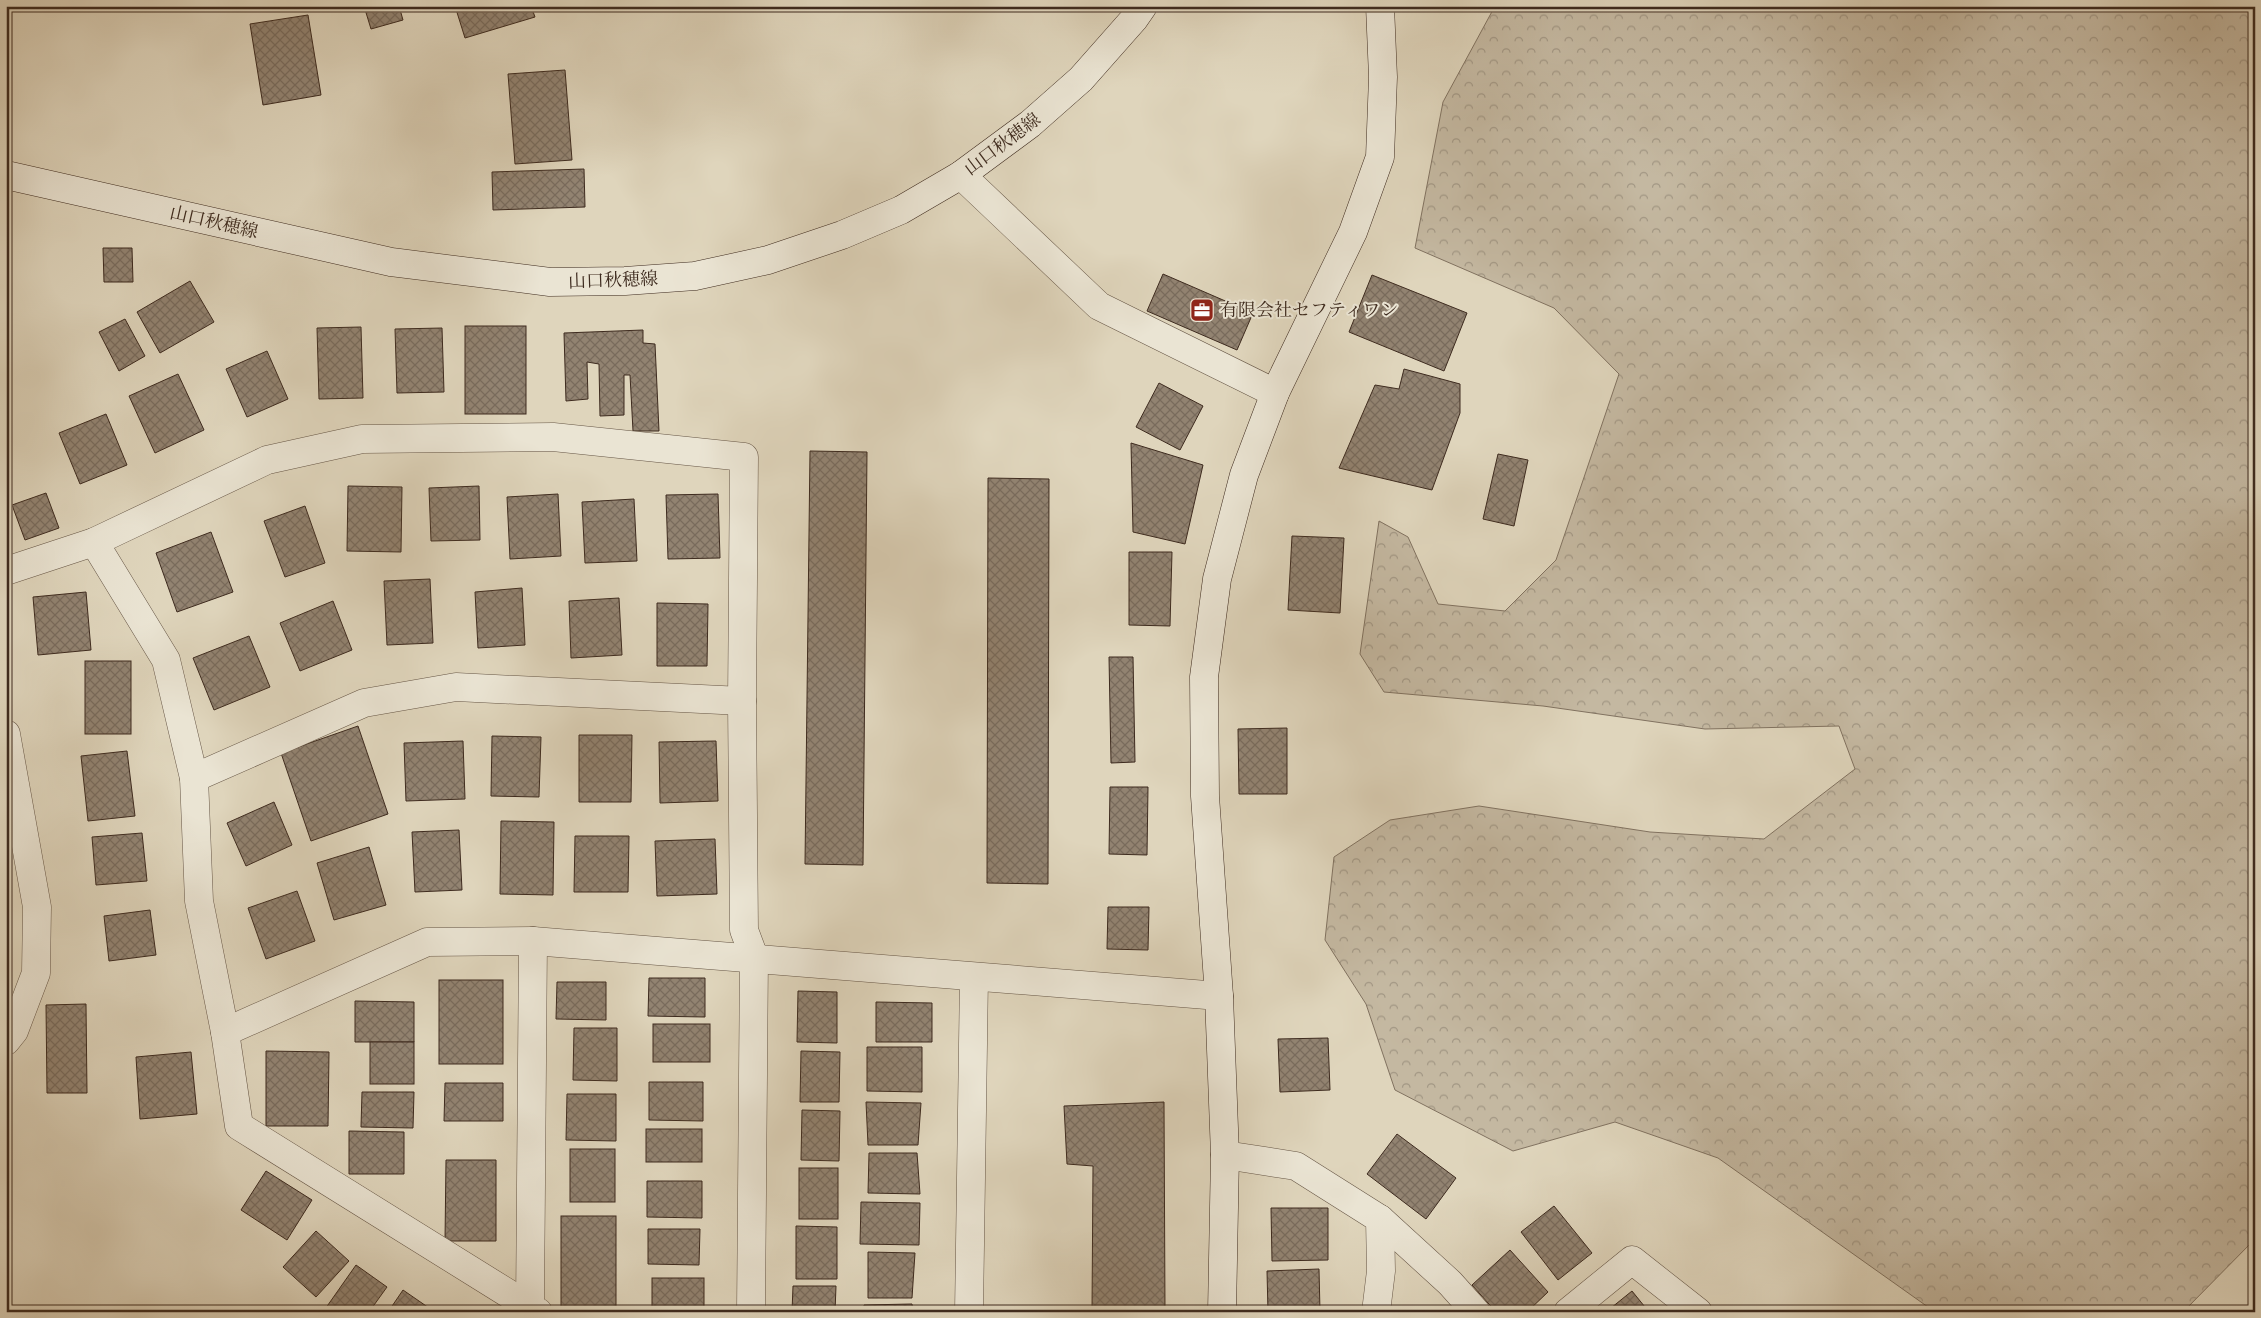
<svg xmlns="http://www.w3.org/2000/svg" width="2261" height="1318" font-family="'IM FELL Great Primer','Noto Serif JP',serif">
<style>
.forest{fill:url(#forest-crowns);stroke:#817260}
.building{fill:url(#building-cross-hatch);stroke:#3e2b1f}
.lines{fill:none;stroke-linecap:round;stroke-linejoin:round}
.street-casing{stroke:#665646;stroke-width:29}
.secondary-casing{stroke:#3e2b1f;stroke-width:29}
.street{stroke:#eae4d3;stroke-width:28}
.secondary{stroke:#eae4d3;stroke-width:28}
.labels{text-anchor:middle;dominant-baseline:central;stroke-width:4;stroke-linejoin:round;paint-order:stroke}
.street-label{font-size:18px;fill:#3e2b1f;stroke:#eae4d3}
.poi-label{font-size:18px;fill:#3e2b1f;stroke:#eae4d3;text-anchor:start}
</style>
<defs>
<pattern id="forest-crowns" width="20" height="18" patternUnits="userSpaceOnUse" patternTransform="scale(1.25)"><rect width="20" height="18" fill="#c4b8a1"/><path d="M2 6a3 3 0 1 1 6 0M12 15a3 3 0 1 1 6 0" fill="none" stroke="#a19683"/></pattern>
<pattern id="building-cross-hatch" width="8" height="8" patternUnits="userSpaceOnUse" patternTransform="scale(1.25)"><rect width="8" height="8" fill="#928371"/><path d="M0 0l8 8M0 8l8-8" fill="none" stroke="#796b5c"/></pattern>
</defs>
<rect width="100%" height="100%" fill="#dfd5bc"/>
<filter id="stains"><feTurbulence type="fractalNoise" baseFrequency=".004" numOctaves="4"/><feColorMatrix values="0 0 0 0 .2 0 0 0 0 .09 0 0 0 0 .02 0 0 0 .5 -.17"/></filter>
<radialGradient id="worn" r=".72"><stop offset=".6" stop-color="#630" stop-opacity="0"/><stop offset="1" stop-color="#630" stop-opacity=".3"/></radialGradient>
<path class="forest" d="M 1495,6 L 2255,6 L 2255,1239 L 2183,1312 L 1935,1312 L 1718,1158 L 1615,1122 L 1513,1151 L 1395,1090 L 1366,1004 L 1325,940 L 1334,857 L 1390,820 L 1479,806 L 1650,832 L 1764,839 L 1855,769 L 1839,726 L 1705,729 L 1543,706 L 1384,692 L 1360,654 L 1379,521 L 1408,537 L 1438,604 L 1505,611 L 1556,560 L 1619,374 L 1554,308 L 1415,248 L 1443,102 Z"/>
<g class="building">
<path d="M 364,6 L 399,6 L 403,20 L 371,29 Z"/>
<path d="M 455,6 L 531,6 L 535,17 L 465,38 Z"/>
<path d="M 308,15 L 321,95 L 263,105 L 250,24 Z"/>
<path d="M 565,70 L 572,160 L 515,164 L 508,74 Z"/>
<path d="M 584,169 L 585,207 L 493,210 L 492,172 Z"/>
<path d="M 103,248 L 132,248 L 133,282 L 104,282 Z"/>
<path d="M 1163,274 L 1253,313 L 1237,350 L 1147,311 Z"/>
<path d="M 1372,275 L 1467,313 L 1444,371 L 1349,332 Z"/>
<path d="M 190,281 L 214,322 L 160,353 L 137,312 Z"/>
<path d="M 125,319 L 145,356 L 119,371 L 99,332 Z"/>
<rect x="465" y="326" width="61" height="88"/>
<path d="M 361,327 L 363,398 L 319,399 L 317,328 Z"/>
<path d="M 442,328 L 444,392 L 397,393 L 395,329 Z"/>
<path d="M 643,330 L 643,343 L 655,344 L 659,431 L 633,431 L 630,375 L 624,375 L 624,415 L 600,416 L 599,364 L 587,362 L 588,399 L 566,401 L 564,333 Z"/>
<path d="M 267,351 L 288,399 L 247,417 L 226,369 Z"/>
<path d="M 1404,369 L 1460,384 L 1460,413 L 1432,490 L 1339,468 L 1375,385 L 1399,389 Z"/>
<path d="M 178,374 L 204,430 L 155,453 L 129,396 Z"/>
<path d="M 1159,383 L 1203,406 L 1180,450 L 1136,427 Z"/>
<path d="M 106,414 L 127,465 L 80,484 L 59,433 Z"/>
<path d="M 1131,443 L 1203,465 L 1185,544 L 1133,532 Z"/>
<path d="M 810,451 L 867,452 L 863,865 L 805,864 Z"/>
<path d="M 1498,454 L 1528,460 L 1514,526 L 1483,519 Z"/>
<path d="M 988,478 L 1049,479 L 1048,884 L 987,883 Z"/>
<path d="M 348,486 L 402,487 L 401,552 L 347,551 Z"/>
<path d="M 479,486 L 480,540 L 431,541 L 429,488 Z"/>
<path d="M 46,493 L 59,528 L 25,540 L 12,505 Z"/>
<path d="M 558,494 L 561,556 L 510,559 L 507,497 Z"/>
<path d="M 718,494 L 720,558 L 668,559 L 666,495 Z"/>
<path d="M 634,499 L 637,561 L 585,563 L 582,502 Z"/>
<path d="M 305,506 L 325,563 L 285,577 L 264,521 Z"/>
<path d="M 211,532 L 233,592 L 177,612 L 156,553 Z"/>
<path d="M 1292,536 L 1344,538 L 1340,613 L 1288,610 Z"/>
<path d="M 1129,552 L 1172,552 L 1170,626 L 1129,625 Z"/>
<path d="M 430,579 L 433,643 L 387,645 L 384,581 Z"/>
<path d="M 522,588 L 525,645 L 478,648 L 475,592 Z"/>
<path d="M 86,592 L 91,650 L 38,655 L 33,597 Z"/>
<path d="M 619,598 L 622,655 L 571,658 L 569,601 Z"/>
<path d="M 333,601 L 352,650 L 300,671 L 280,623 Z"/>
<path d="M 657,603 L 708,604 L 707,666 L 657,666 Z"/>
<path d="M 249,636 L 270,687 L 214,710 L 193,658 Z"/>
<path d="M 1109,657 L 1133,657 L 1135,762 L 1111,763 Z"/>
<rect x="85" y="661" width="46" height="73"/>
<path d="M 358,726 L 388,814 L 311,841 L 281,753 Z"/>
<path d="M 1287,728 L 1287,794 L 1239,794 L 1238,729 Z"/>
<path d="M 579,735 L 632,735 L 631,802 L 579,802 Z"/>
<path d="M 492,736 L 541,737 L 539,797 L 491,796 Z"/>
<path d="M 463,741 L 465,799 L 406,801 L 404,743 Z"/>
<path d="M 716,741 L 718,801 L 660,803 L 659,742 Z"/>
<path d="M 127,751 L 135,816 L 88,821 L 81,756 Z"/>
<path d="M 1110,787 L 1148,787 L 1147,855 L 1109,854 Z"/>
<path d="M 274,802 L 292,845 L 246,866 L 227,823 Z"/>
<path d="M 501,821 L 554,822 L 553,895 L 500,894 Z"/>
<path d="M 459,830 L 462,890 L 415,892 L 412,832 Z"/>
<path d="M 142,833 L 147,881 L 96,885 L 92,837 Z"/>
<path d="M 575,836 L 629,836 L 628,892 L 574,892 Z"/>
<path d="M 715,839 L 717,894 L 657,896 L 655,841 Z"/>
<path d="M 369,847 L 386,905 L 334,920 L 317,863 Z"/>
<path d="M 297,891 L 315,941 L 266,959 L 248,908 Z"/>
<path d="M 1108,907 L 1149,907 L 1148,950 L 1107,949 Z"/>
<path d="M 150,910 L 156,955 L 109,961 L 104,916 Z"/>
<path d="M 649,978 L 705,978 L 705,1017 L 648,1016 Z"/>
<rect x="439" y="980" width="64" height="84"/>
<path d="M 557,982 L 606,982 L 606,1020 L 556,1019 Z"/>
<path d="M 798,991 L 837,992 L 837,1043 L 797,1042 Z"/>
<path d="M 355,1001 L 414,1002 L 414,1042 L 355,1042 Z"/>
<path d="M 876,1002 L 932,1003 L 932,1042 L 876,1042 Z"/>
<path d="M 86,1004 L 87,1093 L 47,1093 L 46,1005 Z"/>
<rect x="653" y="1024" width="57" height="38"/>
<path d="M 574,1028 L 617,1028 L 617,1081 L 573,1080 Z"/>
<path d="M 1328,1038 L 1330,1090 L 1280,1092 L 1278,1039 Z"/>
<rect x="370" y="1042" width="44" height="42"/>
<path d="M 867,1047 L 922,1047 L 922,1092 L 867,1091 Z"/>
<path d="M 266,1051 L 329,1052 L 328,1126 L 266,1126 Z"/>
<path d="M 801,1051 L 840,1052 L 839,1102 L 800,1102 Z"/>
<path d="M 191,1052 L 197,1114 L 140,1119 L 136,1057 Z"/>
<path d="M 649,1082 L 703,1082 L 703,1121 L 649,1120 Z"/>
<path d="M 445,1083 L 503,1083 L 503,1121 L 444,1121 Z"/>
<path d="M 362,1092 L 414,1092 L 413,1128 L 361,1127 Z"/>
<path d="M 567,1094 L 616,1094 L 616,1141 L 566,1140 Z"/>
<path d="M 866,1102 L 921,1103 L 918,1145 L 868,1145 Z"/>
<path d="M 1164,1102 L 1165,1312 L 1092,1312 L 1093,1166 L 1067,1164 L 1064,1106 Z"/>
<path d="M 802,1110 L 840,1111 L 839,1161 L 801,1160 Z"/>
<rect x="646" y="1129" width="56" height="33"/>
<path d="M 349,1131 L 404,1132 L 404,1174 L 349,1174 Z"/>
<path d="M 1397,1134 L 1456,1178 L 1426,1219 L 1367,1174 Z"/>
<rect x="570" y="1149" width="45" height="53"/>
<path d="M 869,1153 L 917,1153 L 920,1194 L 868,1193 Z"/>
<path d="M 446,1160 L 496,1160 L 496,1241 L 445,1241 Z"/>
<rect x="799" y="1168" width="39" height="51"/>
<path d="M 266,1171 L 312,1200 L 287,1240 L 241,1210 Z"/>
<path d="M 647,1181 L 702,1181 L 702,1218 L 647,1217 Z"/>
<path d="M 861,1202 L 920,1203 L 919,1245 L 860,1244 Z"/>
<path d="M 1554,1206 L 1592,1253 L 1558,1280 L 1521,1232 Z"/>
<path d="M 1271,1208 L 1328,1208 L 1328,1260 L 1272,1261 Z"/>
<rect x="561" y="1216" width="55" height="96"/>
<path d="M 796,1226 L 837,1227 L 837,1279 L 796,1279 Z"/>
<path d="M 648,1229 L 700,1229 L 699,1265 L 648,1264 Z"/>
<path d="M 316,1231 L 349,1261 L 316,1297 L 283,1267 Z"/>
<path d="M 1510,1250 L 1548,1292 L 1527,1312 L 1496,1312 L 1472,1285 Z"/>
<path d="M 868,1252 L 915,1253 L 912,1298 L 868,1298 Z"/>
<path d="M 356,1265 L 387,1287 L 369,1312 L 323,1312 Z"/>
<path d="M 1319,1269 L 1320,1312 L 1268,1312 L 1267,1271 Z"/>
<rect x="652" y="1278" width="52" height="34"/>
<path d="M 793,1286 L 836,1286 L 835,1312 L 792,1312 Z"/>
<path d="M 403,1290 L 432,1310 L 431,1312 L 388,1312 Z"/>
<path d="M 1632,1291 L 1649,1312 L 1606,1312 Z"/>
<path d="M 912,1304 L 913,1312 L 864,1312 L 864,1305 Z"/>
</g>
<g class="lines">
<g class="street-casing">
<g id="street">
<path d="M 961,175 L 1099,306 L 1275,393"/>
<path d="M 94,542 L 166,660 L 194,778 L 199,901 L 225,1032 L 239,1126 L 538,1312"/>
<path d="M 6,571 L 94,542 L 267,460 L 362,439 L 553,437 L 744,457 L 742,701 L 744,930 L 754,957 L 751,1312"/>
<path d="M 6,734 L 37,907 L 36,973 L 14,1031 L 6,1041"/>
<path d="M 194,778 L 364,703 L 456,687 L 742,701"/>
<path d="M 225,1032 L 427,942 L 533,941 L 1219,996"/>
<path d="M 1225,1155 L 1296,1166 L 1380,1219 L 1381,1271 L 1376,1312"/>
<path d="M 1380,1219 L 1450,1283 L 1476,1312"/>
<path d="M 530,1307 L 533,941"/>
<path d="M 969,1312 L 974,977"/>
<path d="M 1568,1312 L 1632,1260 L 1698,1312"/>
</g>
</g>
<g class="secondary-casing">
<g id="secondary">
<path d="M 6,175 L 391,262 L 550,282 L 625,281 L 695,276 L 768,260 L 842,235 L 901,210 L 961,175 L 1030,124 L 1081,79 L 1134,19 L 1143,6"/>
<path d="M 1222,1312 L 1225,1155 L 1219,996 L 1205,796 L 1204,677 L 1217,579 L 1244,475 L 1275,393 L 1353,232 L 1380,157 L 1383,77 L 1380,6"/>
</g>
</g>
<use href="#street" class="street"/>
<use href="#secondary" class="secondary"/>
</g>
<defs>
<g id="office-square" transform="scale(1.25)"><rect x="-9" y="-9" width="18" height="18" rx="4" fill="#8f2418" stroke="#eae4d3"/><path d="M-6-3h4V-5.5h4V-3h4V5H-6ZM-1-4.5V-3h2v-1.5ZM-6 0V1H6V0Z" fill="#fff"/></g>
</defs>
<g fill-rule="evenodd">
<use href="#office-square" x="1202" y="310"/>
</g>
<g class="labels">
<g class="street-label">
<text transform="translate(1002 144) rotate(-37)">山口秋穂線</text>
<text transform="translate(214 222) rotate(13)">山口秋穂線</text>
<text transform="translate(613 280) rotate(-2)">山口秋穂線</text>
</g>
<g class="poi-label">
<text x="1220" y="310">有限会社セフティワン</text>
</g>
</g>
<rect width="2261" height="1318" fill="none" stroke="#dfd5bc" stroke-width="25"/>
<rect x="8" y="8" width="2246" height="1303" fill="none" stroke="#3e2b1f" stroke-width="2.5"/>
<rect x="12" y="12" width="2236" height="1293" fill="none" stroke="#3e2b1f"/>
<rect width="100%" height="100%" filter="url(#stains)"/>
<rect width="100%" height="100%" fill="url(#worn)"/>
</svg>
